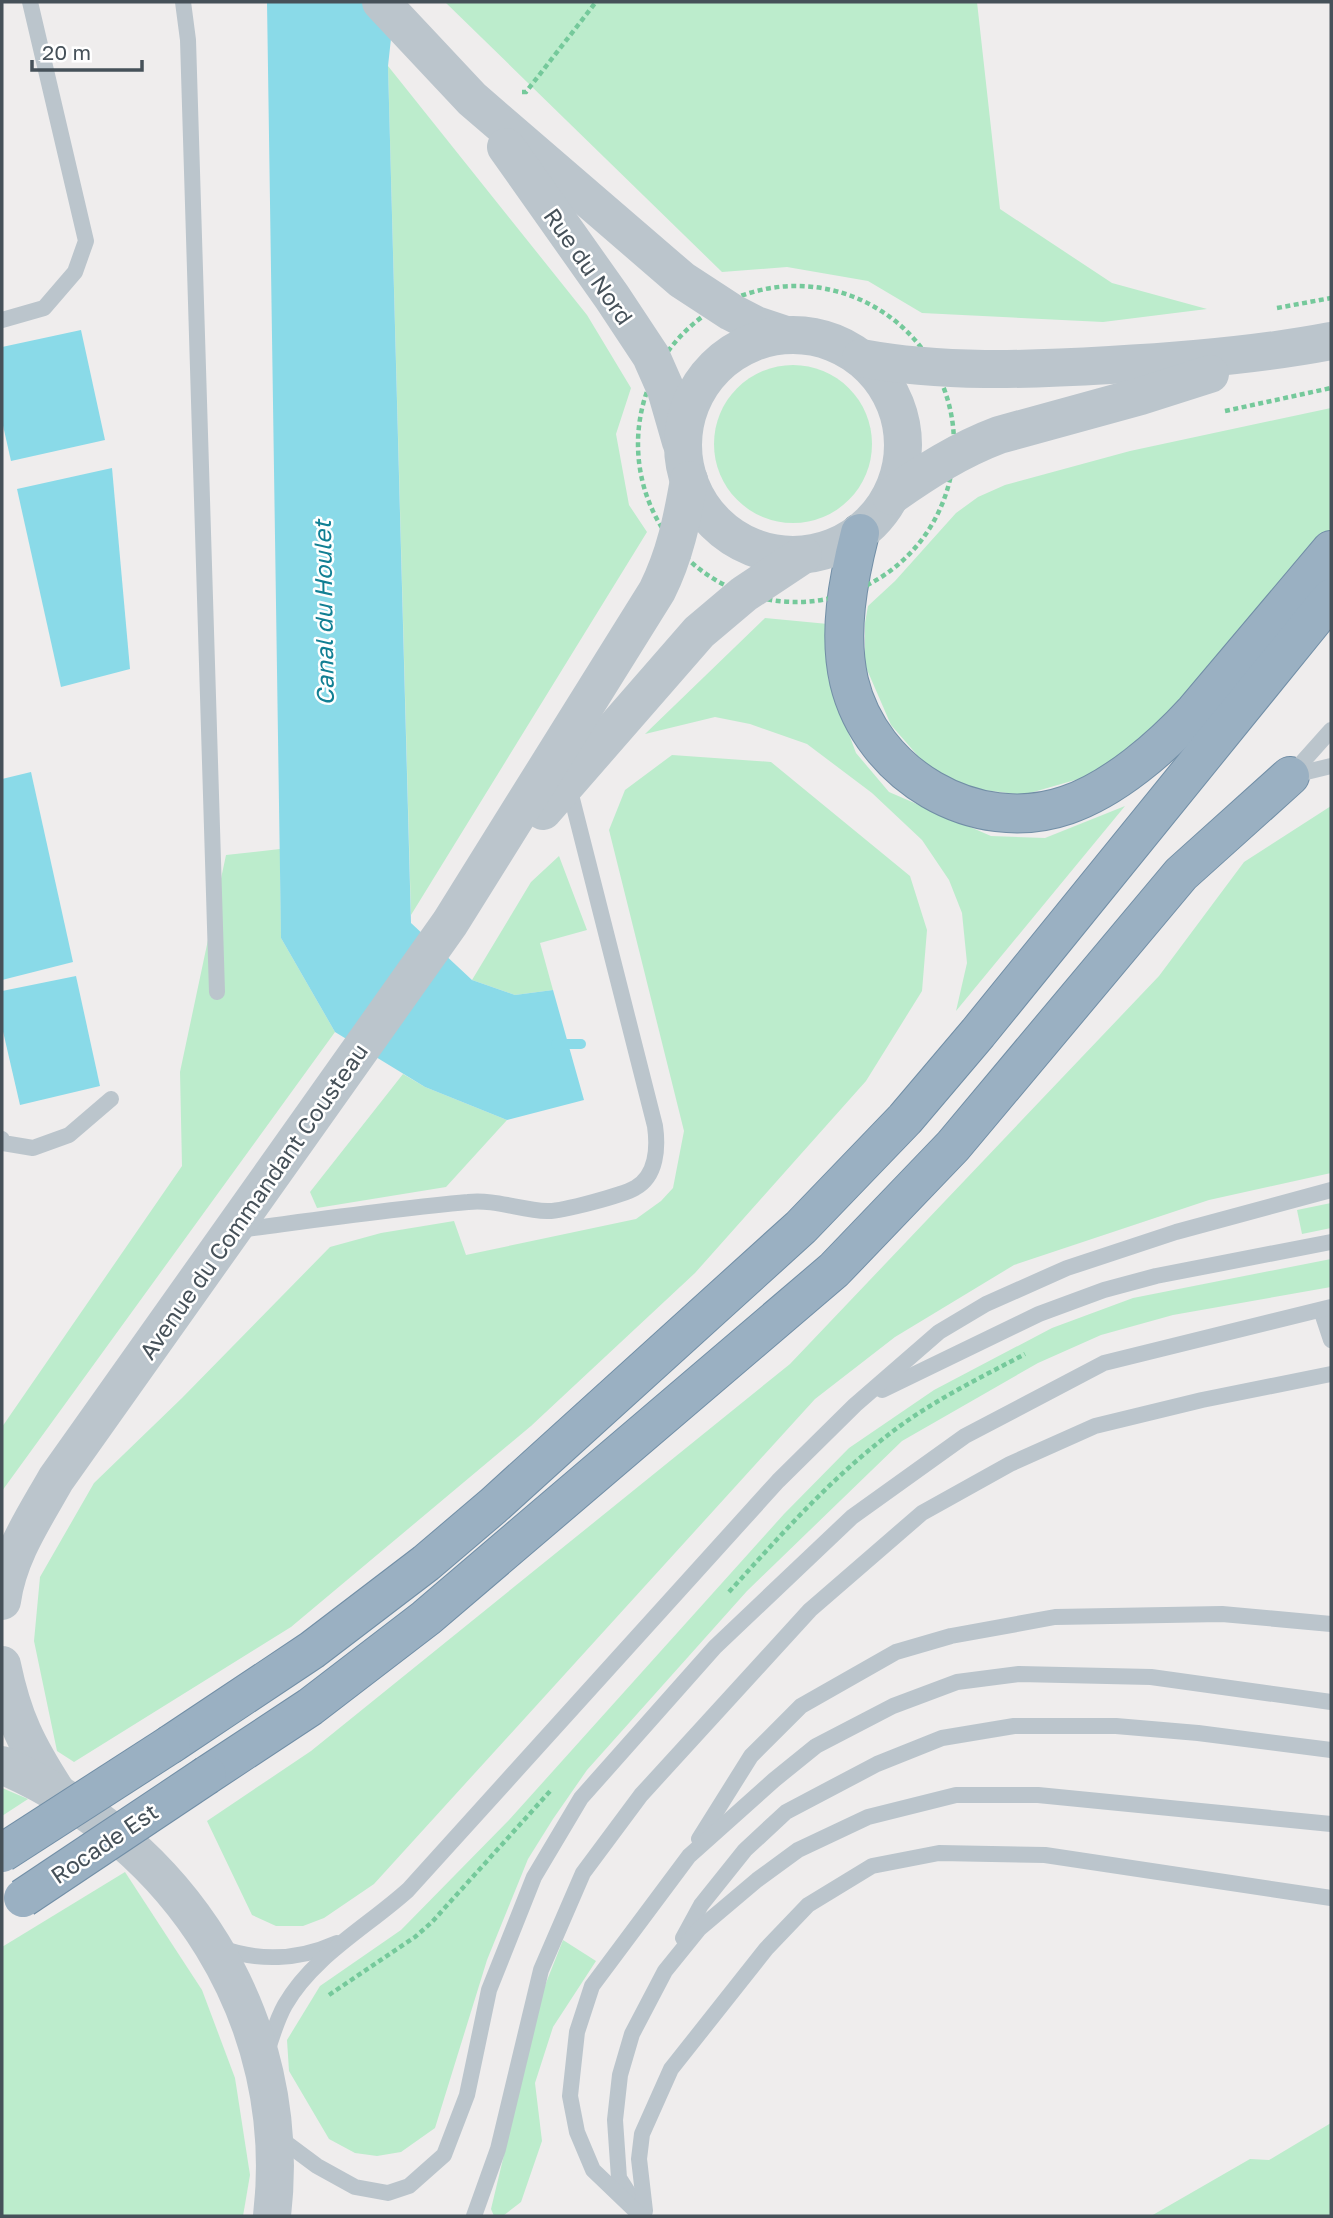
<svg xmlns="http://www.w3.org/2000/svg" width="1333" height="2218" font-family="'Golos Text',sans-serif">
<style>
.green{fill:#bceccc}
.water{fill:#8adae8}
.lines{fill:none;stroke-linecap:round;stroke-linejoin:round}
.stream{stroke:#8adae8;stroke-width:10}
.trunk-casing{stroke:#718ea6;stroke-width:40}
.path{stroke:#75c99b;stroke-width:4.5;stroke-dasharray:5 3.5;stroke-linecap:butt}
.service{stroke:#bbc5cc;stroke-width:16}
.tertiary{stroke:#bbc5cc;stroke-width:38}
.trunk{stroke:#9ab0c2;stroke-width:38}
.trunk-bridge-casing{stroke:#718ea6;stroke-width:40;stroke-linecap:butt}
.trunk-bridge{stroke:#9ab0c2;stroke-width:38}
.labels{text-anchor:middle;dominant-baseline:central;stroke-width:5;stroke-linejoin:round;paint-order:stroke}
.street-label{font-size:23px;fill:#465159;stroke:#fff}
.water-label{font-size:24px;font-style:italic;fill:#117f93;stroke:#fff}
</style>
<rect width="100%" height="100%" fill="#efeded"/>
<g class="green">
<path d="M 445,2 L 977,2 L 1000,209 L 1112,283 L 1207,309 L 1103,322 L 922,313 L 868,281 L 787,267 L 722,272 Z"/>
<path d="M 388,66 L 587,315 L 631,388 L 616,434 L 629,505 L 647,532 L 411,915 Z"/>
<circle cx="793" cy="444" r="79"/>
<path d="M 1331,408 L 1331,528 L 1174,709 L 1096,774 L 1023,795 L 968,788 L 925,764 L 891,725 L 865,665 L 865,623 L 868,606 L 895,581 L 956,513 L 978,497 L 1005,485 L 1130,451 Z"/>
<path d="M 765,618 L 828,624 L 828,678 L 856,753 L 889,792 L 991,836 L 1045,838 L 1125,806 L 956,1011 L 967,963 L 962,913 L 949,880 L 922,840 L 872,793 L 807,744 L 750,724 L 715,717 L 645,734 Z"/>
<path d="M 672,755 L 771,762 L 910,876 L 927,930 L 922,991 L 866,1081 L 695,1273 L 531,1426 L 291,1627 L 74,1762 L 57,1751 L 34,1641 L 40,1577 L 94,1483 L 182,1398 L 330,1247 L 381,1233 L 454,1221 L 466,1255 L 636,1219 L 661,1201 L 673,1188 L 684,1131 L 609,830 L 625,790 Z"/>
<path d="M 1331,806 L 1331,1173 L 1209,1200 L 1014,1265 L 895,1337 L 815,1399 L 374,1884 L 324,1918 L 303,1926 L 276,1926 L 252,1915 L 207,1821 L 311,1751 L 790,1364 L 1159,976 L 1244,862 Z"/>
<path d="M 280,849 L 281,938 L 335,1032 L 2,1491 L 2,1427 L 182,1166 L 180,1072 L 226,855 Z"/>
<path d="M 559,856 L 587,930 L 540,943 L 553,990 L 515,995 L 472,980 L 531,882 Z"/>
<path d="M 403,1074 L 425,1087 L 507,1120 L 446,1187 L 317,1208 L 310,1192 Z"/>
<path d="M 1331,1203 L 1331,1228 L 1302,1234 L 1297,1210 Z"/>
<path d="M 1331,1259 L 1331,1287 L 1173,1315 L 1101,1335 L 1038,1363 L 902,1441 L 747,1591 L 587,1770 L 553,1819 L 528,1859 L 487,1960 L 435,2128 L 401,2152 L 377,2156 L 355,2153 L 329,2139 L 289,2071 L 287,2040 L 320,1986 L 401,1930 L 509,1820 L 784,1514 L 849,1448 L 934,1390 L 1052,1328 L 1133,1298 Z"/>
<path d="M 2,1788 L 28,1799 L 2,1816 Z"/>
<path d="M 125,1872 L 202,1990 L 235,2078 L 250,2175 L 243,2216 L 2,2216 L 2,1947 Z"/>
<path d="M 563,1940 L 596,1961 L 553,2027 L 535,2083 L 542,2141 L 521,2202 L 503,2216 L 494,2216 L 491,2209 L 544,1988 Z"/>
<path d="M 1331,2123 L 1331,2216 L 1151,2216 L 1250,2159 L 1269,2160 Z"/>
</g>
<g class="water">
<path d="M 267,2 L 395,2 L 388,66 L 411,923 L 472,980 L 515,995 L 553,990 L 584,1100 L 507,1120 L 425,1087 L 335,1032 L 281,938 Z"/>
<path d="M 81,330 L 105,440 L 11,461 L 2,421 L 2,347 Z"/>
<path d="M 112,468 L 130,669 L 61,687 L 17,489 Z"/>
<path d="M 31,772 L 73,962 L 2,980 L 2,779 Z"/>
<path d="M 76,976 L 100,1086 L 20,1105 L 2,1027 L 2,991 Z"/>
</g>
<g class="lines">
<path class="stream" d="M 556,1044 L 581,1044"/>
<g class="trunk-casing">
<g id="trunk">
<path d="M 860,533 C 848,580 838,633 849,681 C 871,774 975,837 1067,805 C 1114,789 1162,747 1195,711 L 1331,550"/>
<path d="M 171,1744 L 312,1650 L 426,1563 L 493,1506 L 801,1227 L 905,1119 L 978,1033 L 1331,598"/>
<path d="M 207,1775 L 310,1707 L 426,1618 L 834,1270 L 953,1146 L 1181,874 L 1290,776"/>
</g>
</g>
<g class="path">
<path d="M 522,92 L 526,92 L 596,2"/>
<circle cx="796" cy="444" r="158"/>
<path d="M 1277,308 L 1331,298"/>
<path d="M 1225,411 L 1331,388"/>
<path d="M 729,1592 C 779,1537 828,1481 888,1435 C 930,1402 978,1379 1025,1354"/>
<path d="M 329,1995 L 415,1937 L 432,1922 L 552,1789"/>
</g>
<g class="service">
<path d="M 183,2 L 188,40 L 217,992"/>
<path d="M 2,320 L 44,308 L 75,272 L 86,241 L 30,2"/>
<path d="M 1290,776 L 1331,730"/>
<path d="M 1290,776 L 1331,766"/>
<path d="M 2,1139 L 3,1143 L 33,1148 L 69,1135 L 111,1099"/>
<path d="M 239,1230 C 315,1220 391,1209 468,1202 C 494,1199 521,1210 547,1211 C 560,1212 623,1195 635,1188 C 657,1176 658,1147 655,1126 L 569,787"/>
<path d="M 1321,1310 L 1331,1340"/>
<path d="M 882,1390 L 1039,1314 L 1104,1290 L 1156,1276 L 1331,1242"/>
<path d="M 699,1839 L 751,1756 L 801,1706 L 896,1652 L 951,1636 L 1055,1617 L 1222,1614 L 1331,1624"/>
<path d="M 683,1938 L 701,1905 L 745,1850 L 786,1812 L 877,1764 L 942,1738 L 1014,1726 L 1116,1726 L 1198,1733 L 1331,1750"/>
<path d="M 219,1947 C 258,1962 299,1960 337,1943"/>
<path d="M 266,2056 C 271,2039 276,2021 285,2005 C 313,1956 367,1927 408,1890 L 778,1481 L 855,1405 L 939,1332 L 986,1304 L 1067,1268 L 1176,1232 L 1331,1190"/>
<path d="M 278,2137 L 317,2166 L 355,2187 L 388,2193 L 409,2186 L 444,2155 L 467,2095 L 489,1990 L 534,1877 L 581,1798 L 715,1647 L 852,1517 L 965,1436 L 1104,1363 L 1331,1307"/>
<path d="M 633,2200 L 619,2178 L 615,2120 L 620,2075 L 632,2034 L 665,1971 L 699,1929 L 757,1880 L 798,1850 L 868,1817 L 956,1795 L 1038,1795 L 1331,1824"/>
<path d="M 645,2211 L 639,2159 L 642,2134 L 671,2069 L 766,1949 L 808,1905 L 872,1866 L 939,1853 L 1045,1855 L 1331,1898"/>
<path d="M 474,2216 L 498,2149 L 541,1970 L 583,1873 L 641,1795 L 810,1610 L 922,1513 L 1010,1464 L 1095,1426 L 1202,1400 L 1331,1374"/>
<path d="M 641,2216 L 593,2170 L 577,2132 L 570,2096 L 577,2032 L 592,1986 L 689,1856 L 774,1780 L 816,1746 L 893,1706 L 957,1682 L 1019,1674 L 1151,1677 L 1331,1702"/>
</g>
<g class="tertiary">
<path d="M 381,2 L 472,99 L 682,280 L 731,312 L 756,325 L 786,335"/>
<path d="M 506,147 L 612,297 L 651,356 L 666,390 L 681,442"/>
<circle cx="793" cy="445" r="110"/>
<path d="M 861,358 C 942,373 1027,370 1110,365 C 1184,361 1258,355 1331,341"/>
<path d="M 891,496 C 925,472 959,450 999,435 L 1141,396 L 1210,374"/>
<path d="M 543,811 L 699,632 L 744,594 L 803,555"/>
<path d="M 2,1601 C 8,1556 34,1518 56,1479 L 450,923 L 657,591 C 675,555 682,520 689,480"/>
<path d="M 2,1665 C 13,1718 27,1746 56,1791"/>
<path d="M 2,1765 C 180,1842 295,2019 272,2216"/>
</g>
<use href="#trunk" class="trunk"/>
<g class="trunk-bridge-casing">
<g id="trunk-bridge">
<path d="M 2,1853 L 171,1744"/>
<path d="M 23,1898 L 207,1775"/>
</g>
</g>
<use href="#trunk-bridge" class="trunk-bridge"/>
</g>
<g class="labels">
<g class="street-label">
<text transform="translate(589 266) rotate(55)">Rue du Nord</text>
<text transform="translate(253 1201) rotate(-55)">Avenue du Commandant Cousteau</text>
<text transform="translate(104 1843) rotate(-34)">Rocade Est</text>
</g>
<g class="water-label">
<text transform="translate(323 613) rotate(-91)">Canal du Houlet</text>
</g>
</g>
<rect width="1333" height="2218" fill="none" stroke="#465159" stroke-width="7"/>
<path d="M32 60v10h110v-10" fill="none" stroke="#465159" stroke-width="3.5"/>
<text x="42" y="60" font-size="21" fill="#465159" stroke="#ffffff" stroke-width="5" paint-order="stroke">20 m</text>
</svg>
